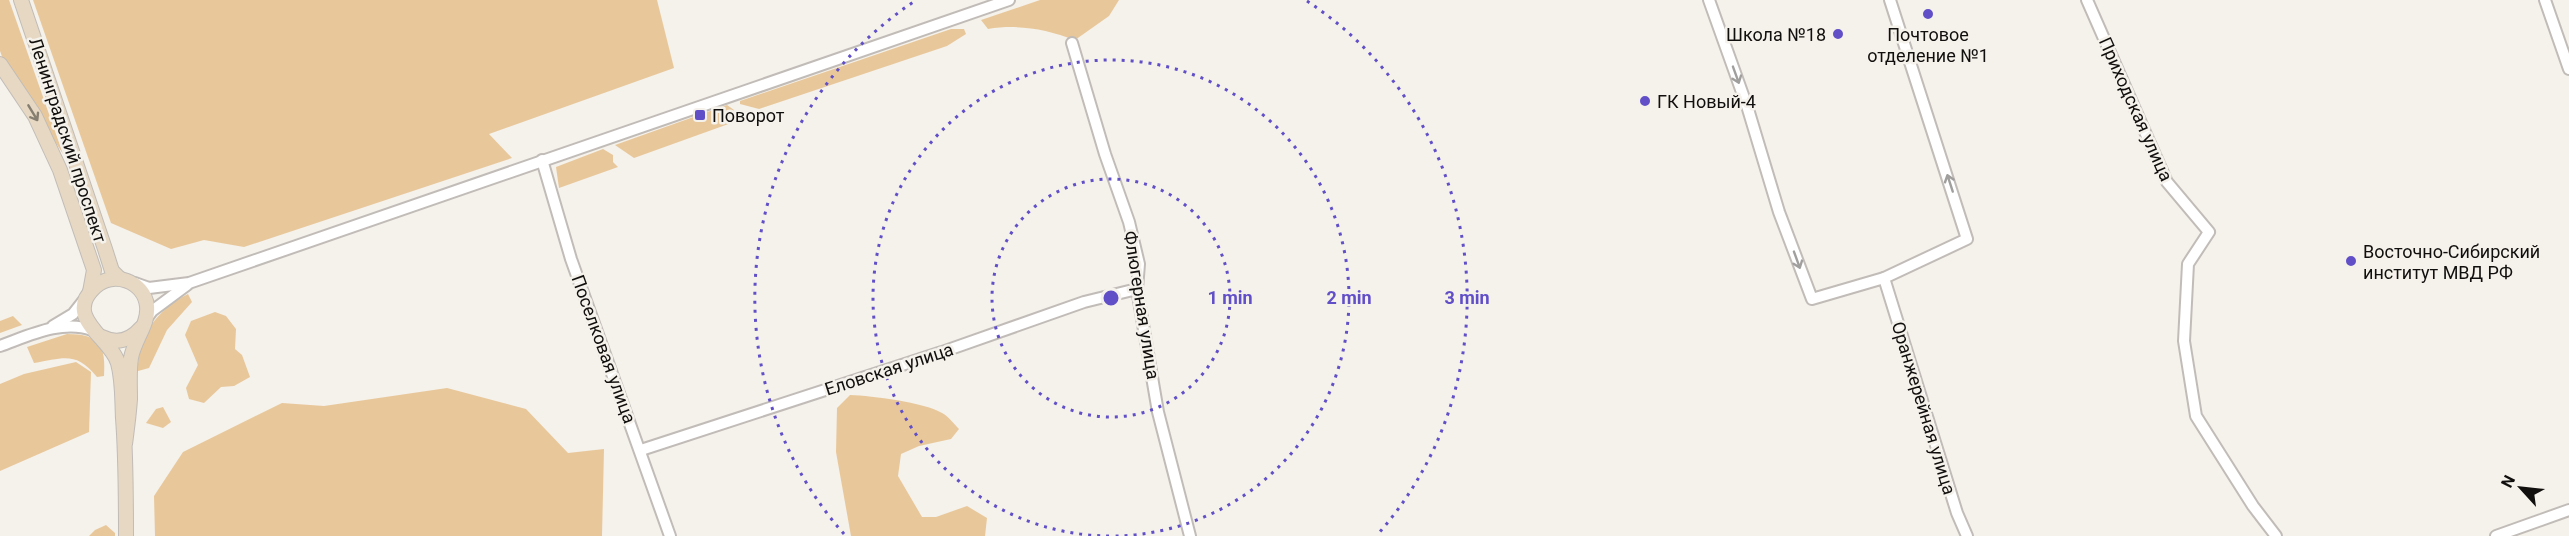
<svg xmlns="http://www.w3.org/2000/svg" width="2569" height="536" font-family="Roboto,sans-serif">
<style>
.green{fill:#e8c89b}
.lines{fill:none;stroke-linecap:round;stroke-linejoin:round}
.street-casing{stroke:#c1bcb7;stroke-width:14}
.secondary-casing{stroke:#c1bcb7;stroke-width:16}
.street{stroke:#fff;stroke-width:10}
.secondary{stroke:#e6d8c3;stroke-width:14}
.oneway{stroke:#a09f9e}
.oneway2{stroke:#867e71}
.ring{fill:none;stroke:#614fc8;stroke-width:3;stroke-dasharray:3 6}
.poi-dot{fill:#614fc8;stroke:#f5f1eb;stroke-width:2}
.labels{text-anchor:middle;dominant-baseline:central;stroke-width:5;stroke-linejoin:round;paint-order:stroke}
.poi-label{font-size:18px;fill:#110f0d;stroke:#f5f1eb;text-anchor:start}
.street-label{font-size:18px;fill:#110f0d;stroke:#f5f1eb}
.centre{fill:#614fc8;stroke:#f5f1eb;stroke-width:3}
.ring-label{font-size:18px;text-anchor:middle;font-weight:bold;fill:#614fc8;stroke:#f5f1eb;stroke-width:5;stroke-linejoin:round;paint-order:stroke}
</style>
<rect width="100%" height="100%" fill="#f5f1eb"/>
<g class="green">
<path d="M 0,0 L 9,0 L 63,154 L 4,62 L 0,51 Z"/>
<path d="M 33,0 L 657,0 L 674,68 L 489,134 L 512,158 L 244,247 L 204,240 L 171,249 L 111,223 Z"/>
<path d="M 1040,0 L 1119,0 L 1109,16 L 1075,40 C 1046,29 1018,24 988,29 L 981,20 Z"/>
<path d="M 951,29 L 964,29 L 966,34 L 947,46 L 759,109 L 740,104 L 740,101 Z"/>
<path d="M 727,105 L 734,110 L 734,122 L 634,158 L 615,145 Z"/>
<path d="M 603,149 L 613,155 L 613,162 L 618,167 L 559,188 L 556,167 Z"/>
<path d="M 188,294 L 192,302 L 167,330 L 149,368 L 138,371 C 137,336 157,310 188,294 Z"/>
<path d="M 215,312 L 226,316 L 236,329 L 235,349 L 242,355 L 250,377 L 234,386 L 221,387 L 204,403 L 189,399 L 186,388 L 198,365 L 185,335 L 191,321 Z"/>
<path d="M 13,316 L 22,325 L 0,333 L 0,321 Z"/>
<path d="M 67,334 C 100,334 106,346 104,376 L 97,377 C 76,351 64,358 34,363 L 27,347 Z"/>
<path d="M 76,362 L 91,372 L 89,432 L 0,471 L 0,384 L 24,374 Z"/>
<path d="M 447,388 L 526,409 L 568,453 L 604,449 L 602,536 L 155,536 L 154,496 L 183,452 L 282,403 L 324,406 Z"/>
<path d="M 850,395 C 873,396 923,402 942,413 C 948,416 954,424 959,429 L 951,439 L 919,446 L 901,454 L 898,476 L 922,517 L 936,517 L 967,506 L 987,518 L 985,536 L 851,536 L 836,452 L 837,408 Z"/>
<path d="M 163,407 L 171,422 L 163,428 L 146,423 L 156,409 Z"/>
<path d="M 106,525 L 115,533 L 115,536 L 89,536 L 95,530 Z"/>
</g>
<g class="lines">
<g class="street-casing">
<g id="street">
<path d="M 1709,0 L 1748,109 L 1779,212 L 1812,299 L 1884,278 L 1967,239 L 1890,0"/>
<path d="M 2087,0 L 2167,182 L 2209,232 L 2188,264 L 2184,341 L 2196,416 L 2253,506 L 2276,536"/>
<path d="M 2545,0 L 2569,69"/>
<path d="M 1072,43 L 1105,154 L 1129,222 L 1139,264 L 1137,289 L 1158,412 L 1190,536"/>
<path d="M 542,160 L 571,259 L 670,536"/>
<path d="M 1884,278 L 1957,513 L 1967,536"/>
<path d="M 135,283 L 149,288 L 189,283 L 1009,0"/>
<path d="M 146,319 L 152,311 L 187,285"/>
<path d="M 53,326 L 73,314 L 84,300"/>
<path d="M 0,346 C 28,336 62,319 92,330"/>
<path d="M 641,450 L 942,352 L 1084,302 L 1137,289"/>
<path d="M 2496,536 L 2569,510"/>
</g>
</g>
<g class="secondary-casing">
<g id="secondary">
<path d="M 21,0 L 105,249 L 112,271 L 119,278"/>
<path d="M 0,64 L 35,116 L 60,170 L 94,270 L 90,292"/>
<path d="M 102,337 C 116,344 130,341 141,328"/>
<path d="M 125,444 C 127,429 129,414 130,399 C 130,385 129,371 131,358 C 134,340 149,324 147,306 C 144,281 113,270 95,287 C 62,317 111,338 118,363 C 123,381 122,400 123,418 C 126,457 126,496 126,536"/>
</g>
</g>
<use href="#street" class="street"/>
<use href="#secondary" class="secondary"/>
</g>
<defs><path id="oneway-shaft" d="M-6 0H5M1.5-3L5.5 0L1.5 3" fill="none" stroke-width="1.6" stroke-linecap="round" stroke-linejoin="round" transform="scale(1.5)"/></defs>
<g class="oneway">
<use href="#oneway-shaft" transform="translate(1736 75) rotate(70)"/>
<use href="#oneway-shaft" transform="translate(1950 183) rotate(-108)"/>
<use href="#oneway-shaft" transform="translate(1797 260) rotate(70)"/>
</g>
<use class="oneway2" href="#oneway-shaft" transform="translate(33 113) rotate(59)"/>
<g class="ring">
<circle cx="1111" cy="298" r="119"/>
<path d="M1109 536A238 238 0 1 1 1113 536"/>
<path d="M844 534A356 356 0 0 1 915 1M1307 1A356 356 0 0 1 1378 534"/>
</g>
<g class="poi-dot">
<circle cx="1928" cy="14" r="6"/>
<circle cx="1838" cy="34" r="6"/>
<circle cx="1645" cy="101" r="6"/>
<rect x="694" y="109" width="12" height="12" rx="3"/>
<circle cx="2351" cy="261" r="6"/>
</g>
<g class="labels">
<g class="poi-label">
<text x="1826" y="34" text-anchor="end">Школа №18</text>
<text x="1928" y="34" text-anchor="middle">Почтовое<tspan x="1928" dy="21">отделение №1</tspan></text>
<text x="1657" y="101">ГК Новый-4</text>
<text x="712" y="115">Поворот</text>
<text x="2363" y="251">Восточно-Сибирский<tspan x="2363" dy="21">институт МВД РФ</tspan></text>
</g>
<g class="street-label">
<text transform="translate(2136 109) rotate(66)">Приходская улица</text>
<text transform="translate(68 140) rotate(72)">Ленинградский проспект</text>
<text transform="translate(1142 305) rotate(81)">Флюгерная улица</text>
<text transform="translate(604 349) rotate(70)">Поселковая улица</text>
<text transform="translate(889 369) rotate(-18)">Еловская улица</text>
<text transform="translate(1924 408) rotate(73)">Оранжерейная улица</text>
</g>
</g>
<circle cx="1111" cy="298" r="9" class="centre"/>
<g class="ring-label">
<text x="1230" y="304">1 min</text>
<text x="1349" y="304">2 min</text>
<text x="1467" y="304">3 min</text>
</g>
<g transform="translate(2521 488) rotate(297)" stroke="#f5f1eb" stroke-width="4.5" paint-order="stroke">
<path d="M0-4.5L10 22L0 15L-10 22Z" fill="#110f0d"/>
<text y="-9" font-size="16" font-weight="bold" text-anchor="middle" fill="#110f0d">N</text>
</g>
</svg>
